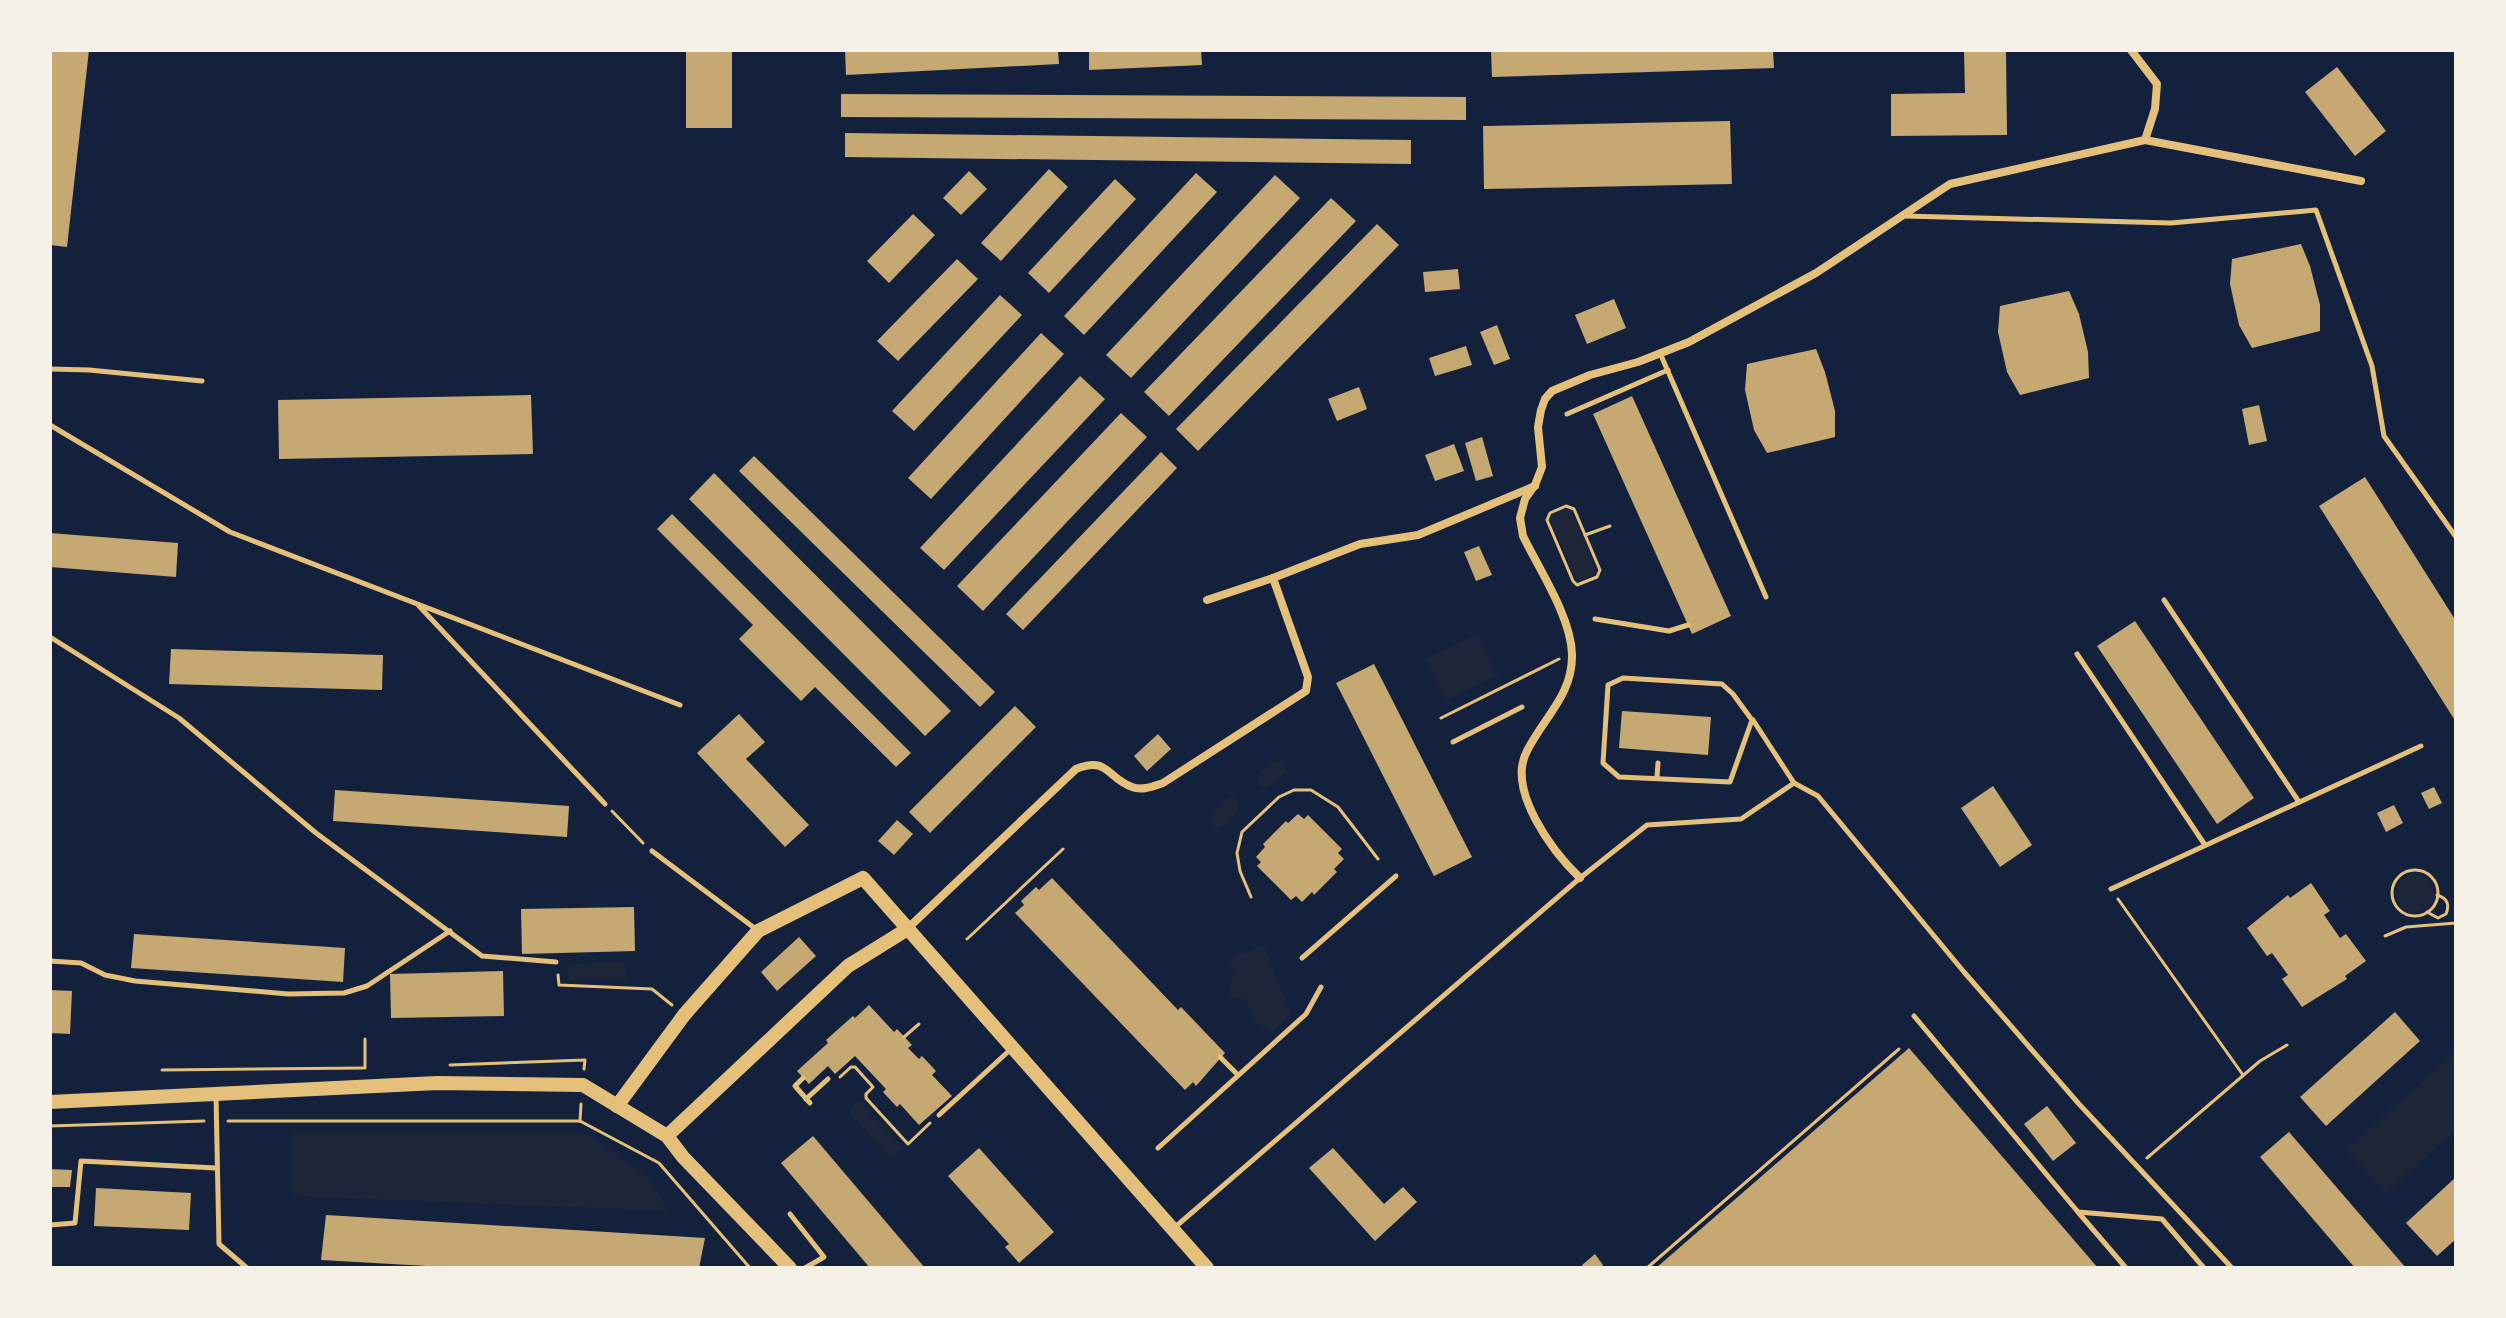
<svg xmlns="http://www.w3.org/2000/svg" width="2506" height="1318" font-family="'PT Sans Narrow',sans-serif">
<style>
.green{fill:#1d2539}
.building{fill:#c6a872}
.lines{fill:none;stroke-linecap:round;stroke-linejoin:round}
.path{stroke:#e5c07b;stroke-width:3}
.service{stroke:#e5c07b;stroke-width:5}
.minor{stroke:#e5c07b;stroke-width:8}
.tertiary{stroke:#e5c07b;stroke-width:14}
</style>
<rect width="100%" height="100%" fill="#14213d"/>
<g class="green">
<path d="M 1567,509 L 1571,510 L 1597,570 L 1595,575 L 1581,582 L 1576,579 L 1550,520 L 1552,515 Z"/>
<path d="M 1477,634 L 1498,675 L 1446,700 L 1425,659 Z"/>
<path d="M 1275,761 L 1283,762 L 1287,772 L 1268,787 L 1259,787 L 1256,776 Z"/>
<path d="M 1233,797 L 1239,803 C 1240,813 1227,827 1217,828 L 1213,825 L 1212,814 L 1226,799 Z"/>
<circle cx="2415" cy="893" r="19"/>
<path d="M 1264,945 L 1290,1013 L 1273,1031 L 1255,1022 L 1246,1000 L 1228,996 L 1235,973 L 1229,959 Z"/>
<path d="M 624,962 L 627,980 L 568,980 L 568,964 Z"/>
<path d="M 2456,1052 L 2456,1130 L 2386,1193 L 2346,1150 Z"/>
<path d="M 859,1101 L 903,1148 L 891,1158 L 848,1111 Z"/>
<path d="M 292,1132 L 584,1132 L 648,1177 L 668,1211 L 293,1196 Z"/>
</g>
<g class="building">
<path d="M 50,50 L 89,50 L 67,247 L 50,245 Z"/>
<rect x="686" y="50" width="46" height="78"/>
<path d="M 845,50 L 1058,50 L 1059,64 L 846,75 Z"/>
<path d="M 1089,50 L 1201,50 L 1202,65 L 1089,70 Z"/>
<path d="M 1491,50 L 1773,50 L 1774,68 L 1492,77 Z"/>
<path d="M 1964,50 L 2006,50 L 2007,135 L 1891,136 L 1891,94 L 1965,93 Z"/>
<path d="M 2337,67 L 2386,131 L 2355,156 L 2305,92 Z"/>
<path d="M 841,94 L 1466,97 L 1466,120 L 841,117 Z"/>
<path d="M 1730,121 L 1732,184 L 1484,189 L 1483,126 Z"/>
<path d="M 845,133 L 1411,140 L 1411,164 L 845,157 Z"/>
<path d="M 1049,169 L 1068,187 L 1001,261 L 981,243 Z"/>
<path d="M 969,171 L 987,189 L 961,215 L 943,198 Z"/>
<path d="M 1196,173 L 1217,192 L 1084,335 L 1064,316 Z"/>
<path d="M 1275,175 L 1300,198 L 1131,378 L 1106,355 Z"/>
<path d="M 1115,179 L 1136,199 L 1049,293 L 1028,273 Z"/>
<path d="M 1331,198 L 1356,221 L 1169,416 L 1144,392 Z"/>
<path d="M 913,214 L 935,235 L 889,283 L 867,261 Z"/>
<path d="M 1377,224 L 1399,245 L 1198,451 L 1176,429 Z"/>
<path d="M 2301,244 L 2310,266 L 2320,305 L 2320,331 L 2252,348 L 2239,325 L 2230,284 L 2232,259 Z"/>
<path d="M 957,259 L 978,279 L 898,361 L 877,341 Z"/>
<path d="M 1458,269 L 1460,289 L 1425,292 L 1423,272 Z"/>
<path d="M 2069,291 L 2079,314 L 2088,352 L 2089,378 L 2020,395 L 2007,372 L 1998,332 L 2000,306 Z"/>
<path d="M 1000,295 L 1022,315 L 914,431 L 892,411 Z"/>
<path d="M 1614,299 L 1626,328 L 1587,344 L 1575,315 Z"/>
<path d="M 1497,325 L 1510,359 L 1494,365 L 1480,332 Z"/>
<path d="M 1041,333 L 1064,354 L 931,499 L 908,478 Z"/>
<path d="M 1466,346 L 1472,365 L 1435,376 L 1429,358 Z"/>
<path d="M 1816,349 L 1825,372 L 1835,411 L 1835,437 L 1767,453 L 1754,430 L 1745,390 L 1747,364 Z"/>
<path d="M 1080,376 L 1105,399 L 944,570 L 920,548 Z"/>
<path d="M 1359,387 L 1367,409 L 1337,421 L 1328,399 Z"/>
<path d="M 531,395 L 533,454 L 279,459 L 278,400 Z"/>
<path d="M 1632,396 L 1731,616 L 1692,634 L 1593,414 Z"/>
<path d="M 2259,405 L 2267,441 L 2249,445 L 2242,409 Z"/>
<path d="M 1121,413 L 1147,437 L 983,611 L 957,586 Z"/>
<path d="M 1482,437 L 1493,476 L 1476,481 L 1465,443 Z"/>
<path d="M 1454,444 L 1464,471 L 1435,481 L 1425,455 Z"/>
<path d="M 1161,452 L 1177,468 L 1023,630 L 1006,614 Z"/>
<path d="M 754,456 L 995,692 L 980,707 L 739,471 Z"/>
<path d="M 714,473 L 951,711 L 925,736 L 689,499 Z"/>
<path d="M 2365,477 L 2456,621 L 2456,722 L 2319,506 Z"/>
<path d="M 672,514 L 911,753 L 896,767 L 815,687 L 801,701 L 739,639 L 753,625 L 657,529 Z"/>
<path d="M 50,533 L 178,543 L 176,577 L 50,567 Z"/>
<path d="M 1479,546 L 1492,575 L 1476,581 L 1464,552 Z"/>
<path d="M 2135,621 L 2254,798 L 2217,824 L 2097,646 Z"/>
<path d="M 171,649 L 383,655 L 382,690 L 169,684 Z"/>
<path d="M 1374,664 L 1472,857 L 1434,876 L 1336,683 Z"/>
<path d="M 1015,706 L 1036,727 L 930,833 L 909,812 Z"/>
<path d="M 1622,711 L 1711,717 L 1708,755 L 1619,748 Z"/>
<path d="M 739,714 L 765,742 L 746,759 L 809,825 L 785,847 L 697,753 Z"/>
<path d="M 1158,734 L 1171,749 L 1147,771 L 1134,756 Z"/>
<path d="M 1993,786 L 2032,845 L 2000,867 L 1961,808 Z"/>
<path d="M 2434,787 L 2442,803 L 2429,809 L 2421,793 Z"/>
<path d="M 335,790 L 569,806 L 567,837 L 333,821 Z"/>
<path d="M 2394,805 L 2403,823 L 2386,832 L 2377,813 Z"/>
<path d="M 1298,814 L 1304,819 L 1308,815 L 1342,849 L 1338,853 L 1344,859 L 1334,869 L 1337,872 L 1314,895 L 1312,892 L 1302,902 L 1296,896 L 1291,900 L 1257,866 L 1261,862 L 1256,857 L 1265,847 L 1263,844 L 1286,821 L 1288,823 Z"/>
<path d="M 897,820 L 913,834 L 894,855 L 878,841 Z"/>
<path d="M 1052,878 L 1178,1010 L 1181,1007 L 1225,1053 L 1196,1086 L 1193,1082 L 1185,1090 L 1015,913 L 1024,905 L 1021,901 L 1036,887 L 1039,890 Z"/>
<path d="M 2311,883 L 2330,911 L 2324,915 L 2340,938 L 2346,934 L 2366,961 L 2345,976 L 2347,979 L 2302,1007 L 2282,979 L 2288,975 L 2272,953 L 2267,956 L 2247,928 L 2288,895 L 2290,898 Z"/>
<path d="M 634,907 L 635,951 L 522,954 L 521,909 Z"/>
<path d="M 134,934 L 345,948 L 343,982 L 131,968 Z"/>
<path d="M 799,937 L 816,956 L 777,991 L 761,972 Z"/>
<path d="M 503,971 L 504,1016 L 391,1018 L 390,974 Z"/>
<path d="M 50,990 L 72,991 L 70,1034 L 50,1033 Z"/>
<path d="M 869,1005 L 894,1032 L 897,1029 L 912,1045 L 908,1048 L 919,1059 L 922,1056 L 936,1071 L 932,1075 L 952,1096 L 919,1125 L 900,1104 L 897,1107 L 883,1092 L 886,1089 L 855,1056 L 835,1074 L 828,1066 L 809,1084 L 797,1071 L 828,1043 L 826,1040 L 853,1016 L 855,1018 Z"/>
<path d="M 2395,1012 L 2420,1041 L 2326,1126 L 2300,1097 Z"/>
<path d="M 1909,1048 L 2098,1268 L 1656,1268 L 1778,1162 Z"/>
<path d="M 2047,1106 L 2076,1143 L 2053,1161 L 2024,1124 Z"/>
<path d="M 2289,1132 L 2406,1268 L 2355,1268 L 2260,1157 Z"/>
<path d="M 813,1136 L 925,1268 L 870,1268 L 781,1163 Z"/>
<path d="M 979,1148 L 1054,1232 L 1019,1263 L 1005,1247 L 1009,1244 L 948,1176 Z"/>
<path d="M 1333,1148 L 1384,1204 L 1403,1187 L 1417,1202 L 1375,1241 L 1309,1168 Z"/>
<path d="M 50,1169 L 72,1170 L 70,1187 L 50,1187 Z"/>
<path d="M 2456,1177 L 2456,1239 L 2437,1256 L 2406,1223 Z"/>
<path d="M 96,1188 L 191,1193 L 189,1230 L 94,1226 Z"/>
<path d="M 326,1215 L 705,1238 L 699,1268 L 463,1268 L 321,1260 Z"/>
<path d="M 1595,1254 L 1603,1265 L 1599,1268 L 1584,1268 L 1582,1265 Z"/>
</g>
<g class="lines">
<g class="path">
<path d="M 1566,506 L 1574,509 L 1600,570 L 1597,577 L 1577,585 L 1573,581 L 1547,520 L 1550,513 Z"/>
<path d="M 1585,535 L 1610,526"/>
<path d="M 1441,718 L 1559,659"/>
<path d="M 612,811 L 643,843"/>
<circle cx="2415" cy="893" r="23"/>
<path d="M 1251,897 L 1240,871 L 1237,853 L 1242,832 L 1279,797 L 1294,790 L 1311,790 L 1338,807 L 1378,859"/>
<path d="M 2118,899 L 2243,1075"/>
<path d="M 2427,912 L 2438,918 L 2446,914 C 2450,904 2447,898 2437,895"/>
<path d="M 2385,936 L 2406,927 L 2456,923"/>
<path d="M 967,939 L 1063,849"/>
<path d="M 558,975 L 559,985 L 652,989 L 672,1005"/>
<path d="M 904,1037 L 919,1024"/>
<path d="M 365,1039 L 365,1068"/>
<path d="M 450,1065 L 585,1060 L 584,1069"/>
<path d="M 162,1070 L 363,1068"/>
<path d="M 840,1077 L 851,1067 L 855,1067 L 873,1087 L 866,1094 L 866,1098 L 908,1144 L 930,1123"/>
<path d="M 228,1121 L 580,1121 L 659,1163 L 750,1268"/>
<path d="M 580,1121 L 581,1104"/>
<path d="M 50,1126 L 204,1121"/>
<path d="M 2147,1158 L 2260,1061 L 2287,1045"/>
<path d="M 1647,1268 L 1899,1049"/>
</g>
<g class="service">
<path d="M 1905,216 L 2171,223 L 2316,210 L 2372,366 L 2384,436 L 2456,537"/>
<path d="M 1660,353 L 1766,597"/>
<path d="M 50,369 L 89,370 L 202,381"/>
<path d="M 1567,414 L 1668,370"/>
<path d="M 50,425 L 230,532 L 680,705"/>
<path d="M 2164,600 L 2299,802"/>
<path d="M 419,606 L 605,804"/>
<path d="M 1595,619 L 1669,631 L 1688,625"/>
<path d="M 50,637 L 179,718 L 316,833 L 482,956 L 556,962"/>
<path d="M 2077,654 L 2205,845"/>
<path d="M 1623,678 L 1722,684 L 1733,694 L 1752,720 L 1730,782 L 1619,777 L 1603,763 L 1608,685 Z"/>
<path d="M 1753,720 L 1794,783"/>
<path d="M 1453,742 L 1522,707"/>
<path d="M 1657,777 L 1658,763"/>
<path d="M 652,851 L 757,930"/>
<path d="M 2111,889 L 2421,746"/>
<path d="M 1302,958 L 1396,876"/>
<path d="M 50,961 L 81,963 L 105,975 L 135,981 L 288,994 L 344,993 L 367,986 L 450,931"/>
<path d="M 1914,1016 L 2078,1212 L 2162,1219 L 2204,1268"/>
<path d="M 1220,1057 L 1238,1075"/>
<path d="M 803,1078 L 795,1086 L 810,1103"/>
<path d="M 216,1096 L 219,1244 L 247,1268"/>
<path d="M 806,1099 L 828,1079"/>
<path d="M 939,1115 L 1011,1049"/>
<path d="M 1158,1148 L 1306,1014 L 1321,987"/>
<path d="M 2078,1212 L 2126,1268"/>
<path d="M 790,1214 L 824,1257 L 805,1268"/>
<path d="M 50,1225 L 75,1223 L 81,1161 L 216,1168"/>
<path d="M 1174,1228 L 1580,878 L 1647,825 L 1741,819 L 1794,783 L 1818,796 L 1964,972 L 2079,1104 L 2232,1268"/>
</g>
<g class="minor">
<path d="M 2131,50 L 2157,84 L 2155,109 L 2145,140"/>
<path d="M 1207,600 L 1273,578 L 1360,544 L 1418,535 L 1535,486"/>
<path d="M 1580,878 C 1553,852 1506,790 1527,751 C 1544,717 1573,695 1572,654 C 1571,617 1539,569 1523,536 L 1520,518 L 1525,499 L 1535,485 L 1542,467 L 1538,427 L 1541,410 L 1545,399 L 1552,391 L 1590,375 L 1638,362 L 1689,342 L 1816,273 L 1950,184 L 2145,140 L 2361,181"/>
<path d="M 906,930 L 1076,769 C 1108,756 1107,778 1132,787 C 1142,791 1154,786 1163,783 L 1306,691 L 1308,677 L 1273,578"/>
</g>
<g class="tertiary">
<path d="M 50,1102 L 437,1083 L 583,1085 L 667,1136 L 683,1157 L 790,1268"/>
<path d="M 617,1106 L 684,1015 L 758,931 L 863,878 L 1207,1268"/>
<path d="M 667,1136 L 848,966 L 906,930"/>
</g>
</g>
<rect width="2506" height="1318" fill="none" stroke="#f6f1e7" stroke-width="104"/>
</svg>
